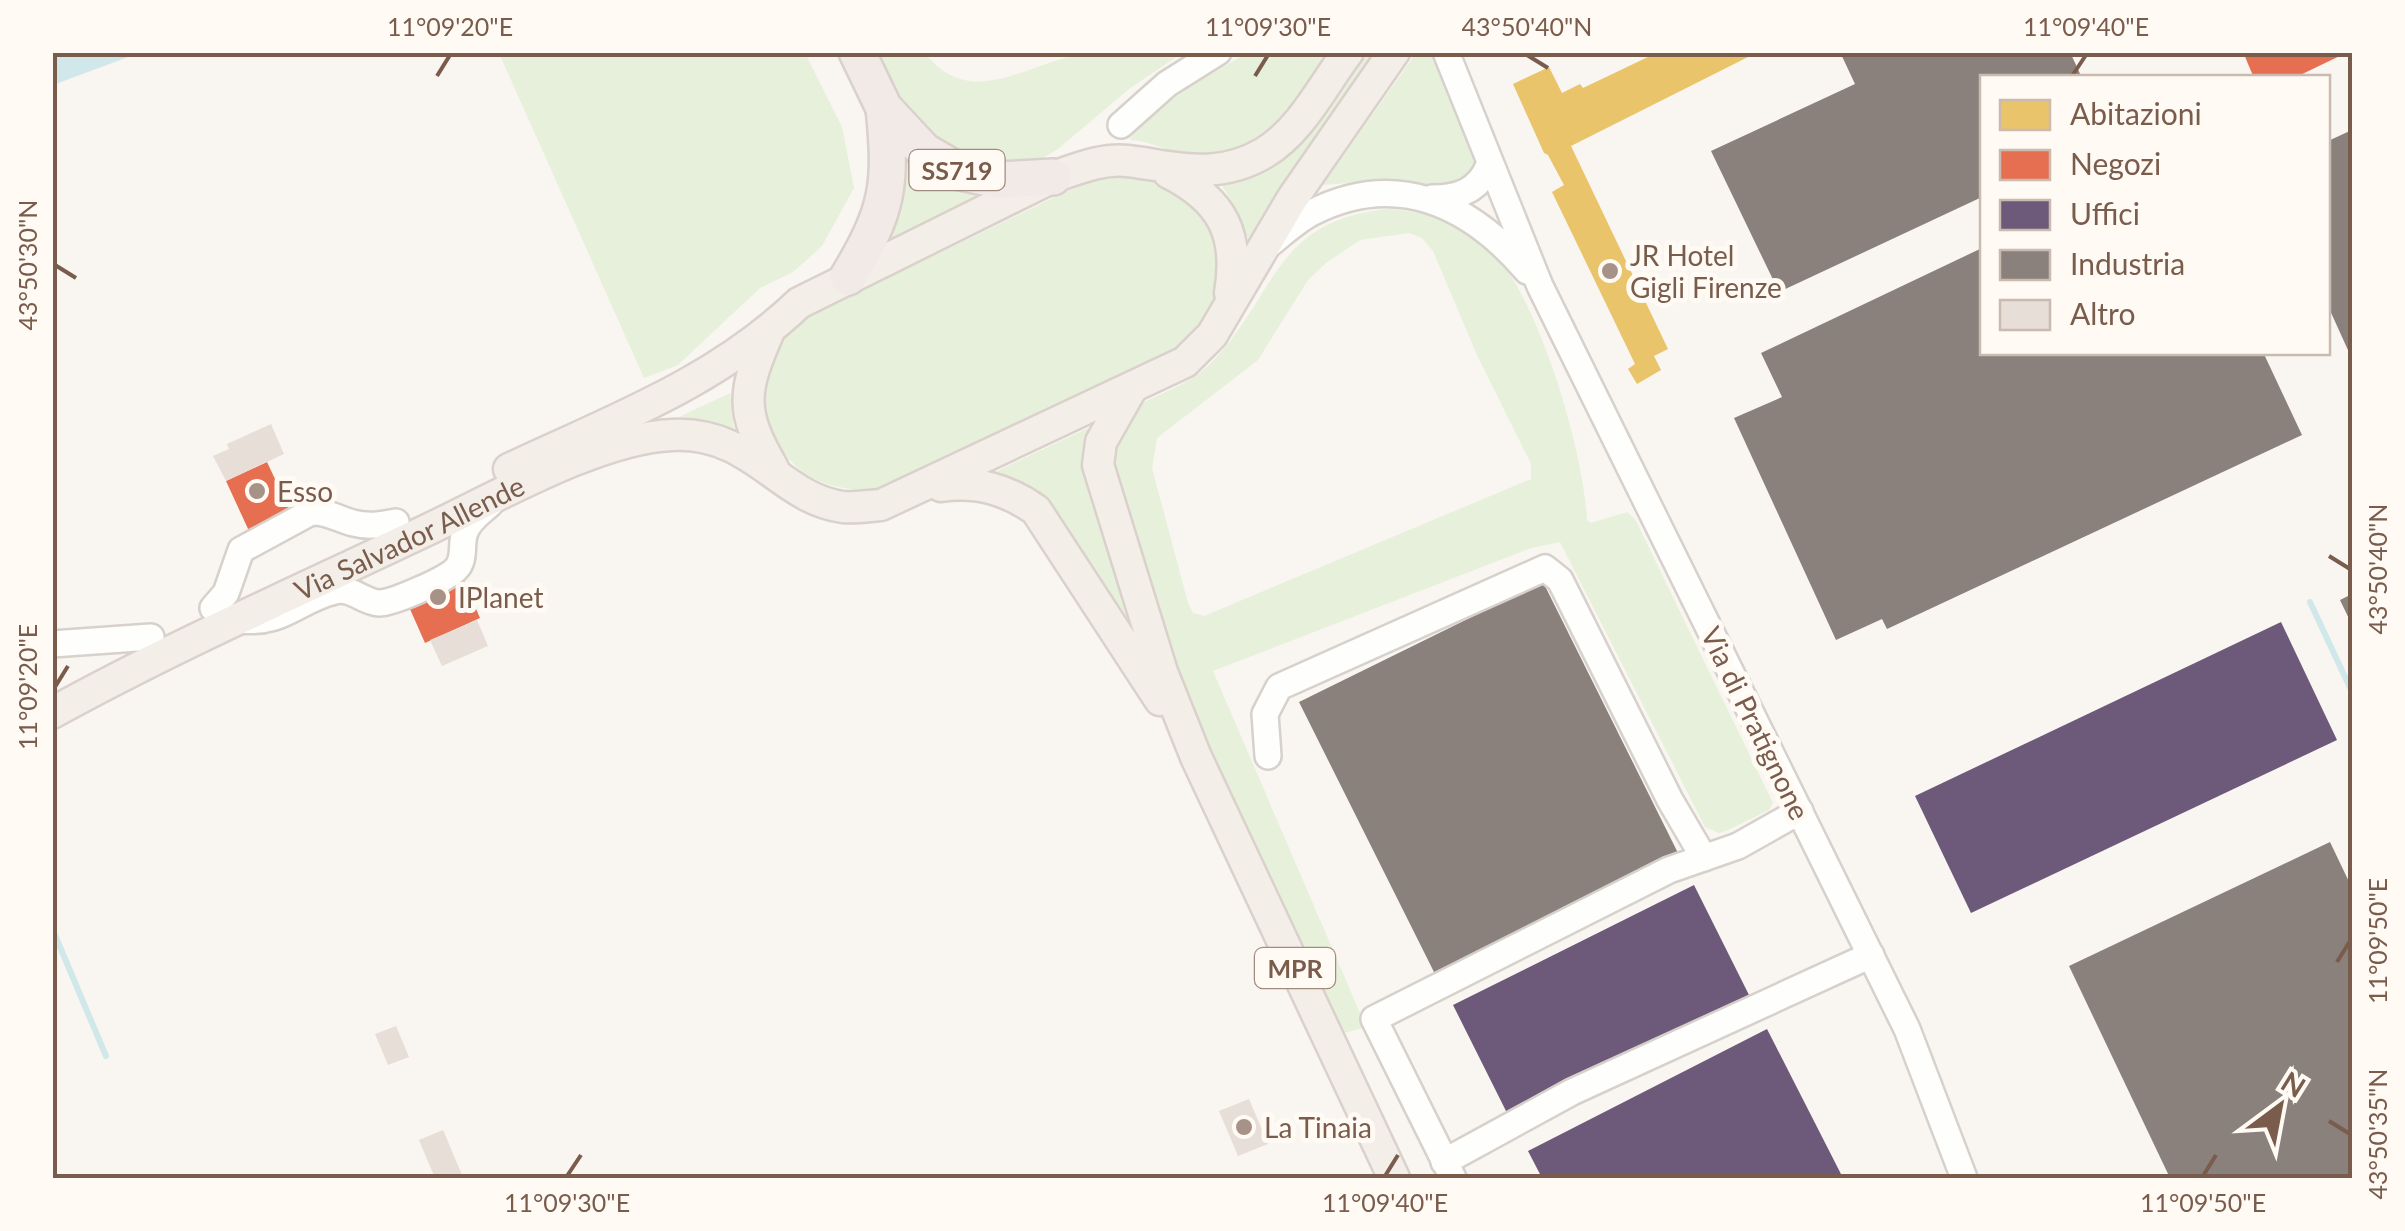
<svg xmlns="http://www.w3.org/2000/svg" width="2405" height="1231" font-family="Lato,sans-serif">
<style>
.green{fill:#e7f0db;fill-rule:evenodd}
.water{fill:#d0e8ea}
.homes{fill:#e9c46a}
.shops{fill:#e76f51}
.offices{fill:#6d597a}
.industry{fill:#8a817c}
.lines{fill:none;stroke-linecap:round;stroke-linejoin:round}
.stream{stroke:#d0e8ea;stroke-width:6}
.building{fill:#e6ded7}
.minor-casing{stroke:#d7d1cb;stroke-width:30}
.major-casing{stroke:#dad1cc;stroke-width:35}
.highway-casing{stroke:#dad1cc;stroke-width:40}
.minor{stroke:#fefefd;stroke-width:25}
.major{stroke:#f3eee8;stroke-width:30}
.highway{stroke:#f2eae7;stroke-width:35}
.ticks{fill:none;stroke:#7a5c4d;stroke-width:4}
.poi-dot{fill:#a69286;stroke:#fffaf3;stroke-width:4}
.labels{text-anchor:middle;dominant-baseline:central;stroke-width:10;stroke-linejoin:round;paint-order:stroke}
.shield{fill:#fffaf3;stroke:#a28b7f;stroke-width:2.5}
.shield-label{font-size:25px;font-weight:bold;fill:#7a5c4d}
.poi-label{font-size:28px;fill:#7a5c4d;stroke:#fffaf3;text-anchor:start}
.street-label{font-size:28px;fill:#7a5c4d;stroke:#fffaf3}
.neatline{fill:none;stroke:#7a5c4d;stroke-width:4}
.ticks-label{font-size:25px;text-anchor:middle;fill:#7a5c4d}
</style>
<rect width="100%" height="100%" fill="#f9f5f0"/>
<g class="green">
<path d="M 499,53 L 805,53 L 842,127 L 854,188 L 822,246 L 793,272 L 760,288 L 678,365 L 644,378 Z"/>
<path d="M 877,53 L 925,53 C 972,114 1032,59 1089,53 C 1119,49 1152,53 1182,53 L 1129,89 L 1058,149 L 1031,165 L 1004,168 L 954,155 L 903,108 Z"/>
<path d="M 1247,53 L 1324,53 C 1304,109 1249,169 1183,154 C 1165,150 1149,141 1130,140 C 1142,112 1219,70 1247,53 Z"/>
<path d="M 1368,53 L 1378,53 L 1250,238 L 1247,237 L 1239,215 L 1221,184 C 1235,179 1251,177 1265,170 C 1312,146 1339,94 1368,53 Z"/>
<path d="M 1416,53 L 1432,53 L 1479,164 L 1464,183 L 1445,188 L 1390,180 L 1323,185 Z"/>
<path d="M 899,143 L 992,191 L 884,243 Z"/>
<path d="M 1121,175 C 1134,177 1148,177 1160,183 C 1211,205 1234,268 1206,317 C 1200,328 1189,337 1180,347 L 876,489 C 839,492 804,482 782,450 C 757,413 759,362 791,330 C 817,304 860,290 893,275 C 949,249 1004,222 1059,195 L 1091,180 Z"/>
<path d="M 1387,209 C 1426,211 1463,222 1491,250 C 1539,298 1584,453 1587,520 L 1591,523 L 1627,512 L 1635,519 L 1773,803 L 1769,810 L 1726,831 L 1719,833 L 1705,827 L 1560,542 L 1531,548 L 1213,671 L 1366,1027 L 1344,1033 L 1179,685 L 1108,465 L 1131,408 C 1158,395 1190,384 1211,363 C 1277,295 1273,221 1387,209 ZM 1409,233 L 1422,238 L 1433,251 L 1477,355 L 1531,464 L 1531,479 L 1204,616 L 1193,613 L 1188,603 L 1152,468 L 1157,438 L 1258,360 L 1308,280 L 1326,263 L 1360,240 Z"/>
<path d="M 730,393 L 734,431 L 680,419 L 681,416 Z"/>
<path d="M 1099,423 L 1158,678 L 997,471 Z"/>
</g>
<path class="water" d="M 68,53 L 69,52 L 139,53 L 53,85 L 53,58 Z"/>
<path class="homes" d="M 1651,52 L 1758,52 L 1571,146 L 1668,349 L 1654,356 L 1661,370 L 1637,384 L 1628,369 L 1635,364 L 1552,192 L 1564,185 L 1548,155 L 1544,153 L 1513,84 L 1549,67 L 1562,93 L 1580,84 L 1583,88 L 1650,56 Z"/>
<g class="shops">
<path d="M 2243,52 L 2348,52 L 2294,78 L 2254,78 Z"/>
<path d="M 267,462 L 290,511 L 249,531 L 226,481 Z"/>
<path d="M 458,567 L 480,618 L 425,643 L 402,591 Z"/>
</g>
<g class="offices">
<path d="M 2281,622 L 2337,740 L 1971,913 L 1915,796 Z"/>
<path d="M 1694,885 L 1751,999 L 1510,1119 L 1453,1005 Z"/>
<path d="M 1767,1029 L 1843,1178 L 1542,1178 L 1528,1151 Z"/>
</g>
<g class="industry">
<path d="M 1840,52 L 2070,52 L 2082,78 L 1982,78 L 1982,197 L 1779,292 L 1711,151 L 1855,84 Z"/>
<path d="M 2352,130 L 2352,359 L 2328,306 L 2328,141 Z"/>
<path d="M 1982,248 L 1982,352 L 2263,352 L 2302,435 L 1887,629 L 1882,619 L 1836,640 L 1734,418 L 1782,397 L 1761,353 Z"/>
<path d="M 1543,582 L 1679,855 L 1436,976 L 1299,702 Z"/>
<path d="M 2352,594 L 2352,625 L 2340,600 Z"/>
<path d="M 2330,842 L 2352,888 L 2352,1178 L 2170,1178 L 2069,966 Z"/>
</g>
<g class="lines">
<g class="stream">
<path d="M 2310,602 L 2352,692"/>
<path d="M 52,928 L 106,1056"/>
</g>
</g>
<g class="building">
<path d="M 271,424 L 284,454 L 226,481 L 213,456 L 229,449 L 227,444 Z"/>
<path d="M 477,620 L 488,646 L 442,666 L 430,640 Z"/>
<path d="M 396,1026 L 409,1057 L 388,1065 L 375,1034 Z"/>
<path d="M 1249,1099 L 1268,1144 L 1238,1156 L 1219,1111 Z"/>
<path d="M 443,1130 L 462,1175 L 453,1178 L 435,1178 L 419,1140 Z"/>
</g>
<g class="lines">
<g class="minor-casing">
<g id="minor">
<path d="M 1446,52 L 1540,286 L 1907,1029 L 1964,1178"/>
<path d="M 1121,125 L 1167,84 L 1218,52"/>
<path d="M 1432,198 C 1458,198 1479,191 1489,165"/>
<path d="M 1267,246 C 1281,235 1296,221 1311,213 C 1396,169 1470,204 1527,271"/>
<path d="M 213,608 L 226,593 L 241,550 L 311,512 C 327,511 338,519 353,523 C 368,527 381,525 396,522"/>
<path d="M 241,620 C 283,625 299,599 335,591 C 352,587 363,602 379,603 C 393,603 447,579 456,569 C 466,559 460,545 465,532 C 469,520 481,512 490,504"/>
<path d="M 52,644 L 151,637"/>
<path d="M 1268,756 L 1265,714 L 1279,687 L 1545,568 L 1560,580 L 1670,800 L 1704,858"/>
<path d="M 1444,1162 L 1572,1092 L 1871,955"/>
<path d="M 1453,1178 L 1374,1019 L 1669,870 L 1738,846 L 1800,811"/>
</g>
</g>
<g class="major-casing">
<g id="major">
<path d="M 1169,173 C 1222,200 1240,234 1230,293"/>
<path d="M 769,331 C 743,391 739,410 773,468"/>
<path d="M 1130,391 L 1101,442 L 1098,465 L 1162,672 L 1196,757 L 1394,1178"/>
<path d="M 509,469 C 613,420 715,383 799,303 L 1053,177 C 1077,169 1102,158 1128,161 C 1177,167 1216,181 1264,153 C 1301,131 1323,85 1348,52"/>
<path d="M 941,486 C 977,481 1006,489 1036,510 L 1160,700"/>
<path id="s1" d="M 52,713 C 174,646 301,590 427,530 C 495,498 598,438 672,435 C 753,431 780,499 843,507 C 855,508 869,506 881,505 L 1185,362 L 1212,335 L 1292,199 L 1394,52"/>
</g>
</g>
<g class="highway-casing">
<g id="highway">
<path d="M 857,52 L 884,108 L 924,151 L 960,172 L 999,180 L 1053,177"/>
<path d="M 848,277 C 888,210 892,186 884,108"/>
</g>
</g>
<use href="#minor" class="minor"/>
<use href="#major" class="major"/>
<use href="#highway" class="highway"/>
</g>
<path class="ticks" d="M 1527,55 L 1548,68M 437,76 L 450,55M 1255,76 L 1268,55M 2072,76 L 2086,55M 55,265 L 76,278M 2329,556 L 2350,569M 55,687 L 68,666M 2337,962 L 2350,941M 2329,1121 L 2350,1134M 567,1176 L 581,1155M 1385,1176 L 1398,1155M 2203,1176 L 2216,1155"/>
<g class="poi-dot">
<circle cx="1610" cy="271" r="10"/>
<circle cx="257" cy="491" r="10"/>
<circle cx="438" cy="597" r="10"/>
<circle cx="1244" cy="1127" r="10"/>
</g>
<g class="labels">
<g class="shield">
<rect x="909.5" y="150" width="95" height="40" rx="8"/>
<rect x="1255" y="948" width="80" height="40" rx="8"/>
</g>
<g class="shield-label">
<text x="957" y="170">SS719</text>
<text x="1295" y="968">MPR</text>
</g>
<g class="poi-label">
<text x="1630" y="255">JR Hotel<tspan x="1630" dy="32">Gigli Firenze</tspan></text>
<text x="277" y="491">Esso</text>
<text x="458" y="597">IPlanet</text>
<text x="1264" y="1127">La Tinaia</text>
</g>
<g class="street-label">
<text stroke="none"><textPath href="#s1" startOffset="398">Via Salvador Allende</textPath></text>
<text transform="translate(1756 723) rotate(64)">Via di Pratignone</text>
</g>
</g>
<rect width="2405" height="1231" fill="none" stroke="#fffaf3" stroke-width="110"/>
<rect x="1980" y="75" width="350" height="280" fill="#fffaf3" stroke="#cabbb1" stroke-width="2.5"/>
<rect x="2000" y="100" width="50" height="30" fill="#e9c46a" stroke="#cabbb1" stroke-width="2.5"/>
<text x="2070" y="125" font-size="30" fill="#7a5c4d">Abitazioni</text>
<rect x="2000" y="150" width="50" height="30" fill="#e76f51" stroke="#cabbb1" stroke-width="2.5"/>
<text x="2070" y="175" font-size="30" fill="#7a5c4d">Negozi</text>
<rect x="2000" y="200" width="50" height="30" fill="#6d597a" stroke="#cabbb1" stroke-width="2.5"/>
<text x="2070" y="225" font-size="30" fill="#7a5c4d">Uffici</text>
<rect x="2000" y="250" width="50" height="30" fill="#8a817c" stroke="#cabbb1" stroke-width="2.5"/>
<text x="2070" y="275" font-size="30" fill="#7a5c4d">Industria</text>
<rect x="2000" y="300" width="50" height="30" fill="#e6ded7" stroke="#cabbb1" stroke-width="2.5"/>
<text x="2070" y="325" font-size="30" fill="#7a5c4d">Altro</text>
<g transform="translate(2280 1106) rotate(32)" stroke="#fffaf3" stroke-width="8" paint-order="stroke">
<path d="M0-8L18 38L0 25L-18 38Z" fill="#7a5c4d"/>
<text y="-15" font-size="28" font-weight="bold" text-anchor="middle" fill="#7a5c4d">N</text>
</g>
<rect x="55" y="55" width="2295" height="1121" class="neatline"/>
<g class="ticks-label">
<text x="450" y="36">11°09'20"E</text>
<text x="1268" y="36">11°09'30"E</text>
<text x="1527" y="36">43°50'40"N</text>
<text x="2086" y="36">11°09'40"E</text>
<text transform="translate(28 265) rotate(-90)" y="9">43°50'30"N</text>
<text transform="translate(2378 569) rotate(-90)" y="9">43°50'40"N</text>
<text transform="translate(28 687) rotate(-90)" y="9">11°09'20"E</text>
<text transform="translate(2378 941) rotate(-90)" y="9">11°09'50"E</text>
<text transform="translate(2378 1134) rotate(-90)" y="9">43°50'35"N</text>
<text x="567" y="1212">11°09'30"E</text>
<text x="1385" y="1212">11°09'40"E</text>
<text x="2203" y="1212">11°09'50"E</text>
</g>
</svg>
